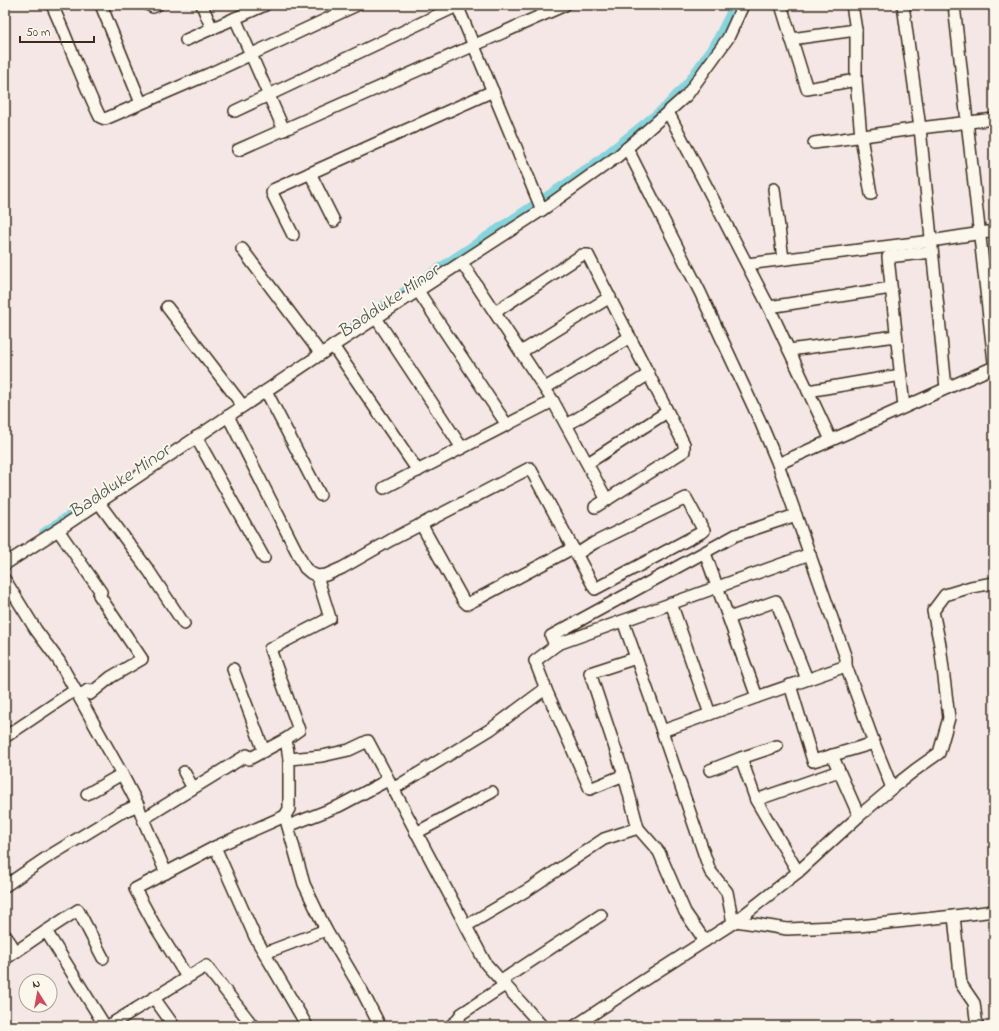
<svg xmlns="http://www.w3.org/2000/svg" width="999" height="1031" font-family="'Indie Flower',sans-serif">
<style>
.lines{fill:none;stroke-linecap:round;stroke-linejoin:round}
.canal{stroke:#84d5dd;stroke-width:10}
.minor-casing{stroke:#3b2a1e;stroke-width:14}
.minor{stroke:#fbf7ec;stroke-width:11}
.labels{text-anchor:middle;dominant-baseline:central;stroke-width:4;stroke-linejoin:round;paint-order:stroke}
.water-label{font-size:19px;font-style:italic;fill:#4d554e;stroke:#fbf7ec}
</style>
<rect width="100%" height="100%" fill="#f4e7e5"/>
<filter id="ink" filterUnits="userSpaceOnUse"><feTurbulence type="fractalNoise" baseFrequency=".025" numOctaves="2"/><feDisplacementMap in="SourceGraphic" scale="8" xChannelSelector="R" yChannelSelector="G"/><feConvolveMatrix kernelMatrix="1 2 1 2 8 2 1 2 1" color-interpolation-filters="sRGB"/></filter>
<g filter="url(#ink)">
<g class="lines">
<g class="canal">
<path d="M 355,325 L 590,168 L 666,107 L 688,83 L 716,43 L 735,5"/>
<path d="M 44,533 L 72,514"/>
</g>
<g class="minor-casing">
<g id="minor">
<path d="M 52,5 C 69,42 82,81 100,117 L 105,119 L 209,74 L 357,5"/>
<path d="M 101,5 L 141,103"/>
<path d="M 149,5 L 153,7 L 157,5"/>
<path d="M 202,5 L 212,29"/>
<path d="M 457,5 L 542,210"/>
<path d="M 781,5 L 807,89 L 856,80"/>
<path d="M 852,5 L 856,30 L 856,80 L 861,137 L 871,194"/>
<path d="M 903,5 L 920,128 L 946,388"/>
<path d="M 954,5 L 994,362"/>
<path d="M 235,18 L 284,130"/>
<path d="M 791,39 L 856,30"/>
<path d="M 186,40 L 265,5"/>
<path d="M 235,111 L 459,5"/>
<path d="M 668,112 L 769,307 L 891,288"/>
<path d="M 814,143 L 920,128 L 994,119"/>
<path d="M 627,148 L 700,292 L 760,421 L 778,464 L 846,658 L 846,666 L 874,743 L 892,788"/>
<path d="M 238,150 L 565,5"/>
<path d="M 310,173 L 334,221"/>
<path d="M 774,189 L 783,259"/>
<path d="M 293,235 L 272,193 L 273,190 L 275,189 L 493,91"/>
<path d="M 242,249 L 321,354"/>
<path d="M 462,263 L 553,401 L 607,500"/>
<path d="M 747,264 L 931,241 L 994,231"/>
<path d="M 418,291 L 507,425"/>
<path d="M 767,303 L 831,440"/>
<path d="M 167,307 L 243,406"/>
<path d="M 495,312 L 582,255 L 588,255 L 684,444 L 684,451 L 595,507"/>
<path d="M 376,318 L 462,448"/>
<path d="M 333,346 L 418,471"/>
<path d="M 789,350 L 896,336"/>
<path d="M 521,352 L 610,297"/>
<path d="M 545,388 L 630,337"/>
<path d="M 266,391 L 320,495"/>
<path d="M 808,391 L 901,375"/>
<path d="M 904,407 L 888,257 L 932,252"/>
<path d="M 228,416 L 305,568 L 311,573 L 317,576 L 326,575 L 342,568 L 391,540 L 530,468 L 595,589 L 704,531 L 686,498 L 594,543 L 577,554"/>
<path d="M 567,425 L 649,374"/>
<path d="M 196,437 L 264,558"/>
<path d="M 588,463 L 667,412"/>
<path d="M 778,464 L 994,367"/>
<path d="M 384,488 L 553,401"/>
<path d="M 99,503 L 149,571 L 184,624"/>
<path d="M 796,515 L 736,535 L 551,636 L 555,645 L 810,554"/>
<path d="M 421,524 L 463,600 L 467,604 L 481,597 L 573,548"/>
<path d="M 58,530 L 101,592 L 99,595 L 142,659 L 111,677 L 90,694 L 88,690 L 79,696"/>
<path d="M 705,553 L 757,697 L 846,666"/>
<path d="M 5,564 L 58,530 L 333,346 L 542,210 L 618,156 L 687,95 L 728,38 L 743,5"/>
<path d="M 5,580 L 36,630 L 59,661 L 122,774"/>
<path d="M 671,603 L 710,714 L 757,697"/>
<path d="M 729,618 L 776,601 L 807,679"/>
<path d="M 623,621 L 662,731 L 710,714"/>
<path d="M 559,643 L 535,661 L 547,692 L 590,789 L 624,775 L 590,673 L 636,658"/>
<path d="M 233,669 L 264,751"/>
<path d="M 790,685 L 813,761 L 874,743"/>
<path d="M 662,731 L 710,871 L 727,892 L 733,923"/>
<path d="M 5,737 L 75,690"/>
<path d="M 286,739 L 299,730 L 270,649 L 330,618 L 317,576"/>
<path d="M 832,755 L 859,816"/>
<path d="M 741,758 L 777,746"/>
<path d="M 710,770 L 741,758 L 756,800"/>
<path d="M 184,772 L 193,788"/>
<path d="M 393,789 L 491,729 L 545,689"/>
<path d="M 87,794 L 122,774 L 138,805"/>
<path d="M 285,816 L 215,847 L 255,937 L 307,1026"/>
<path d="M 143,819 L 247,755 L 249,759 L 286,739 L 289,759"/>
<path d="M 288,826 L 339,806 L 388,780"/>
<path d="M 638,828 L 659,852 L 685,912 L 705,941"/>
<path d="M 416,833 L 492,792"/>
<path d="M 798,872 L 756,800 L 839,771"/>
<path d="M 5,886 L 46,858 L 120,813 L 138,805 L 143,819 L 166,873"/>
<path d="M 954,916 L 994,911"/>
<path d="M 736,921 L 787,929 L 859,926 L 954,916 L 961,984 L 974,1003 L 977,1026"/>
<path d="M 466,926 L 529,889 L 604,839 L 638,828 L 624,775"/>
<path d="M 46,931 L 78,910 L 103,958"/>
<path d="M 5,935 L 16,951"/>
<path d="M 265,953 L 326,930"/>
<path d="M 5,959 L 46,931 L 105,1026"/>
<path d="M 187,977 L 155,926 L 135,889 L 215,847"/>
<path d="M 501,981 L 601,915"/>
<path d="M 154,998 L 174,1026"/>
<path d="M 108,1026 L 206,966 L 253,1026"/>
<path d="M 380,1026 L 362,991 L 326,930 L 304,884 L 285,816 L 289,809 L 289,759 L 322,756 L 349,750 L 368,741 L 486,964 L 542,1026"/>
<path d="M 450,1026 L 458,1020 L 461,1014 L 505,985"/>
<path d="M 575,1026 L 638,984 L 736,921 L 798,872 L 859,816 L 892,788 L 915,770 L 939,753 L 949,718 L 940,645 L 933,611 L 945,595 L 971,587 L 994,583"/>
</g>
</g>
<use href="#minor" class="minor"/>
</g>
</g>
<g class="labels">
<g class="water-label">
<text transform="translate(389 302) rotate(-34)">Badduke Minor</text>
<text transform="translate(120 482) rotate(-34)">Badduke Minor</text>
</g>
</g>
<rect width="999" height="1031" fill="none" stroke="#fbf7ec" stroke-width="20"/>
<rect x="10" y="10" width="979" height="1011" fill="none" stroke="#3b2a1e" stroke-width="1.5" filter="url(#ink)"/>
<g transform="translate(38 993) rotate(349)"><circle r="19" fill="#fbf7ec" stroke="#aea59a"/>
<path d="M0-3L7 15L0 10L-7 15Z" fill="#d1495b"/>
<text y="-6" font-size="11" font-weight="bold" text-anchor="middle" fill="#3b2a1e">N</text>
</g>
<path d="M20 36v6h74v-6" fill="none" stroke="#3b2a1e" stroke-width="2"/>
<text x="26" y="36" font-size="12" fill="#3b2a1e" stroke="#fbf7ec" stroke-width="3" paint-order="stroke">50 m</text>
</svg>
